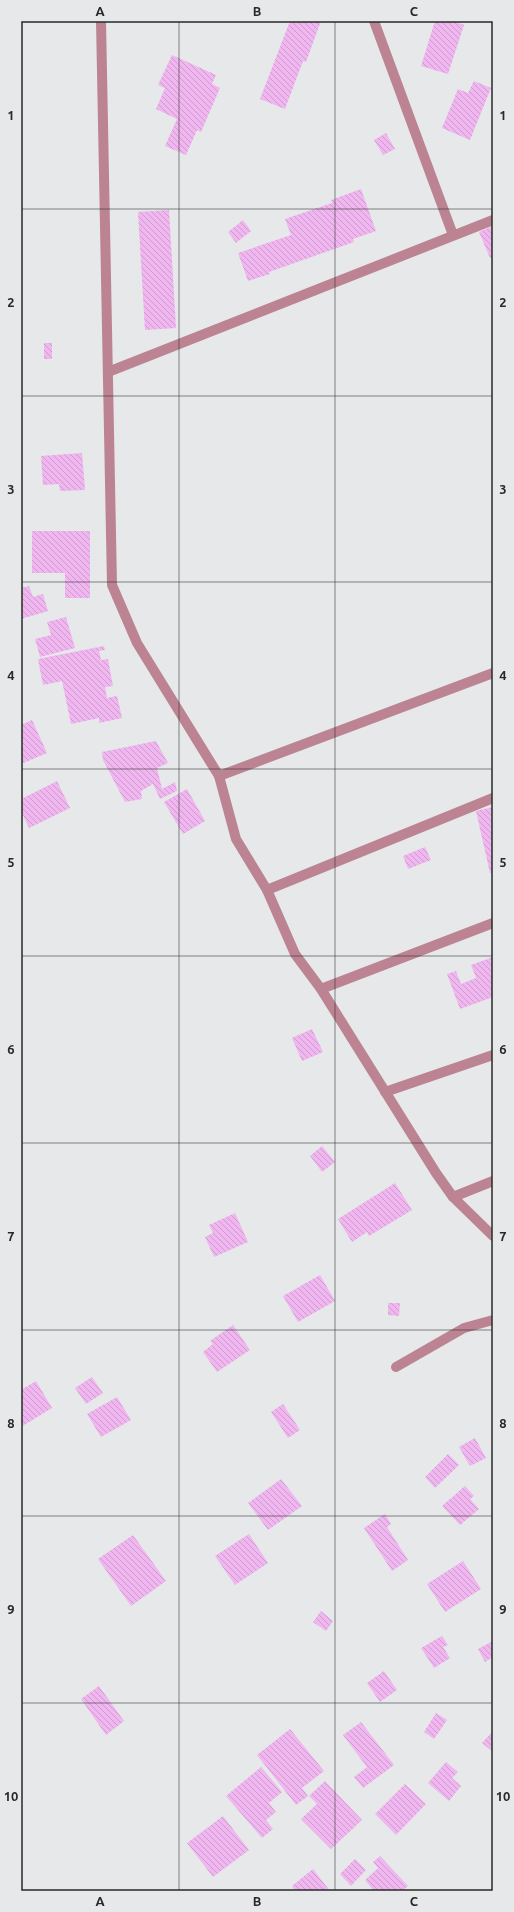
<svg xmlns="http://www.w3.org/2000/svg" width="514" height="1912" font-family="Ubuntu,sans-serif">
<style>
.building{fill:url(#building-back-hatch)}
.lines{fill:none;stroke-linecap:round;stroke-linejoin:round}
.minor{stroke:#bc8493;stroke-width:10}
.grid{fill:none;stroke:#282829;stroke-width:1;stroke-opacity:0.55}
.neatline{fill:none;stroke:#282829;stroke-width:1.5}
.grid-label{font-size:13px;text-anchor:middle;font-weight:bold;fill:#282829}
</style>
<defs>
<pattern id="building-back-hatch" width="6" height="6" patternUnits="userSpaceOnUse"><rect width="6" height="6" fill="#efb6ef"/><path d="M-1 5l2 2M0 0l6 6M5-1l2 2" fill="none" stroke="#cd9ccd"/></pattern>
</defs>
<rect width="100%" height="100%" fill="#e7e8ea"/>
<g class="building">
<path d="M 290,21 L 321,21 L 306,62 L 303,61 L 285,109 L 260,99 Z"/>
<path d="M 435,21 L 453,21 L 464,25 L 448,74 L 421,66 Z"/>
<path d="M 172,55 L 216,75 L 212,84 L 220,88 L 201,132 L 197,130 L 186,155 L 165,146 L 177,119 L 156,109 L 165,88 L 158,85 Z"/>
<path d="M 474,81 L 491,88 L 470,140 L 442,128 L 458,89 L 468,93 Z"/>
<path d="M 386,133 L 395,149 L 383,155 L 374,140 Z"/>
<path d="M 361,189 L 376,231 L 353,239 L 354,242 L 269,272 L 270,274 L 248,281 L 238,253 L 291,235 L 285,219 L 332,203 L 331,200 Z"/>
<path d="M 169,210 L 176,328 L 145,330 L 138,212 Z"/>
<path d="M 243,220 L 251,231 L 236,243 L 228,232 Z"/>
<path d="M 493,226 L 493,257 L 490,258 L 479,232 Z"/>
<rect x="44" y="343" width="8" height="16"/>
<path d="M 82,453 L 85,490 L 60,491 L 59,484 L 43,485 L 41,456 Z"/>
<path d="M 32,531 L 90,531 L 90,598 L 65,598 L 65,573 L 32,573 Z"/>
<path d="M 29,586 L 33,597 L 43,594 L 48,611 L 21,619 L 21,588 Z"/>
<path d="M 66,617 L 75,648 L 40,657 L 35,639 L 51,635 L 47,622 Z"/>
<path d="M 104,646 L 105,650 L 99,651 L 101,660 L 108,659 L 113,686 L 105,687 L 107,698 L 117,696 L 122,718 L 99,723 L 99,718 L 71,724 L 62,681 L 43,685 L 38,659 Z"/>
<path d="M 32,720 L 47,753 L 21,764 L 21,725 Z"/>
<path d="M 156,741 L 168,763 L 157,768 L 162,789 L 175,782 L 177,791 L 160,799 L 153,784 L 141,791 L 142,799 L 125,802 L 103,760 L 102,752 Z"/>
<path d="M 57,781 L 70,808 L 29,828 L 21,811 L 21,799 Z"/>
<path d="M 187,789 L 205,821 L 183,834 L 164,802 Z"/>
<path d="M 493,807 L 493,873 L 490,873 L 476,811 Z"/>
<path d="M 425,847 L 431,860 L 408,869 L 403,856 Z"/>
<path d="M 493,957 L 493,997 L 460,1009 L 447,974 L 456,971 L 461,984 L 476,978 L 471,965 Z"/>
<path d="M 312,1029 L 323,1052 L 302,1061 L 292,1038 Z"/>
<path d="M 322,1146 L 335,1162 L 322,1172 L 310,1156 Z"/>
<path d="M 395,1183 L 412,1210 L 369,1236 L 367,1232 L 352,1242 L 338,1219 Z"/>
<path d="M 235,1213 L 248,1242 L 214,1257 L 205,1237 L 213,1233 L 209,1225 Z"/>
<path d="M 320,1275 L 335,1301 L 298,1322 L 283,1296 Z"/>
<path d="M 388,1303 L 400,1303 L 399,1316 L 388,1315 Z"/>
<path d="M 233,1325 L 250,1350 L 217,1372 L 203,1352 L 213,1344 L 210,1341 Z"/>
<path d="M 92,1377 L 103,1393 L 86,1404 L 75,1388 Z"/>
<path d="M 36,1381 L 52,1408 L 21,1427 L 21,1390 Z"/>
<path d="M 117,1397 L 131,1420 L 101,1437 L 87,1414 Z"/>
<path d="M 283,1404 L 300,1430 L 288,1438 L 271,1412 Z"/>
<path d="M 475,1438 L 486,1458 L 470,1466 L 459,1447 Z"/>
<path d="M 448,1454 L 459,1465 L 435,1488 L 425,1477 Z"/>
<path d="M 281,1479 L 302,1506 L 268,1530 L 248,1503 Z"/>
<path d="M 465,1486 L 474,1496 L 470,1499 L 479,1509 L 460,1525 L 442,1506 Z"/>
<path d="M 385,1514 L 391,1524 L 387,1527 L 408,1560 L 392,1571 L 364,1528 Z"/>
<path d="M 249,1534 L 268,1563 L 235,1585 L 215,1556 Z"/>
<path d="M 133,1535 L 166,1581 L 131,1606 L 98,1559 Z"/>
<path d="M 463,1561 L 481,1589 L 445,1612 L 427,1584 Z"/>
<path d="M 321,1611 L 333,1621 L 326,1631 L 313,1622 Z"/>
<path d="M 442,1636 L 448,1645 L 443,1647 L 450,1658 L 434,1668 L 421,1648 Z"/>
<path d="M 493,1641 L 493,1657 L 485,1662 L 478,1649 Z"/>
<path d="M 384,1671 L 397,1690 L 380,1702 L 367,1683 Z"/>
<path d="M 99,1686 L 124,1721 L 106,1735 L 81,1699 Z"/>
<path d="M 436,1713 L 447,1720 L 434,1739 L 424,1732 Z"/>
<path d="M 361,1722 L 394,1765 L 363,1788 L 354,1777 L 367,1767 L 343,1735 Z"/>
<path d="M 290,1729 L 324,1771 L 302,1788 L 308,1796 L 296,1805 L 257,1755 Z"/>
<path d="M 493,1731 L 493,1752 L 482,1743 Z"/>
<path d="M 446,1762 L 458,1772 L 452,1778 L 461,1786 L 449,1801 L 428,1783 Z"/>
<path d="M 261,1767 L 282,1792 L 269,1803 L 276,1812 L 266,1820 L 273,1829 L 262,1838 L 226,1796 Z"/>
<path d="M 325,1781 L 362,1820 L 331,1849 L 301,1819 L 317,1804 L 309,1796 Z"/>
<path d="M 405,1784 L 426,1804 L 396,1835 L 375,1814 Z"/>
<path d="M 223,1816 L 249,1850 L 213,1877 L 187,1843 Z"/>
<path d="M 380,1856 L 408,1886 L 402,1891 L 374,1891 L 365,1880 L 378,1868 L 373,1862 Z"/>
<path d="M 355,1859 L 366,1870 L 351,1886 L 340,1874 Z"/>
<path d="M 313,1869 L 330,1891 L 295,1891 L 292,1886 Z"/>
</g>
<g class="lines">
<g class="minor">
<path d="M 101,21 L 112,585 L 137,643 L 219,776 L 236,839 L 267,890 L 295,954 L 321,989 L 436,1173 L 453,1197 L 493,1236"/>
<path d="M 374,21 L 453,235"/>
<path d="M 108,372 L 493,220"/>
<path d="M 219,776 L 493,673"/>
<path d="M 267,890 L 493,798"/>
<path d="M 321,989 L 493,923"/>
<path d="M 385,1092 L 493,1055"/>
<path d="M 453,1197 L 493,1181"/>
<path d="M 396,1367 L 464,1328 L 493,1320"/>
</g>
</g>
<path class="grid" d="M 179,21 L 179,1891M 335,21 L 335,1891M 21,209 L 493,209M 21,396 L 493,396M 21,582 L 493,582M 21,769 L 493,769M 21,956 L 493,956M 21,1143 L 493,1143M 21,1330 L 493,1330M 21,1516 L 493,1516M 21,1703 L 493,1703"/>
<rect width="514" height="1912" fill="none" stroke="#e7e8ea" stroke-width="44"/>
<rect x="22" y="22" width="470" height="1868" class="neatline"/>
<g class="grid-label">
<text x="100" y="16">A</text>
<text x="257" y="16">B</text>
<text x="414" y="16">C</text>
<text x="11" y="120">1</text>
<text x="503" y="120">1</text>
<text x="11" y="307">2</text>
<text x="503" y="307">2</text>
<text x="11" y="494">3</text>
<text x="503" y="494">3</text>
<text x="11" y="680">4</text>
<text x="503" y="680">4</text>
<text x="11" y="867">5</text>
<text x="503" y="867">5</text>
<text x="11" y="1054">6</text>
<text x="503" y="1054">6</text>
<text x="11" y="1241">7</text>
<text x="503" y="1241">7</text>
<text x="11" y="1428">8</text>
<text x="503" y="1428">8</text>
<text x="11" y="1614">9</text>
<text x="503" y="1614">9</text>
<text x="11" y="1801">10</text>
<text x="503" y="1801">10</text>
<text x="100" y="1906">A</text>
<text x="257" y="1906">B</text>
<text x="414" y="1906">C</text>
</g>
</svg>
